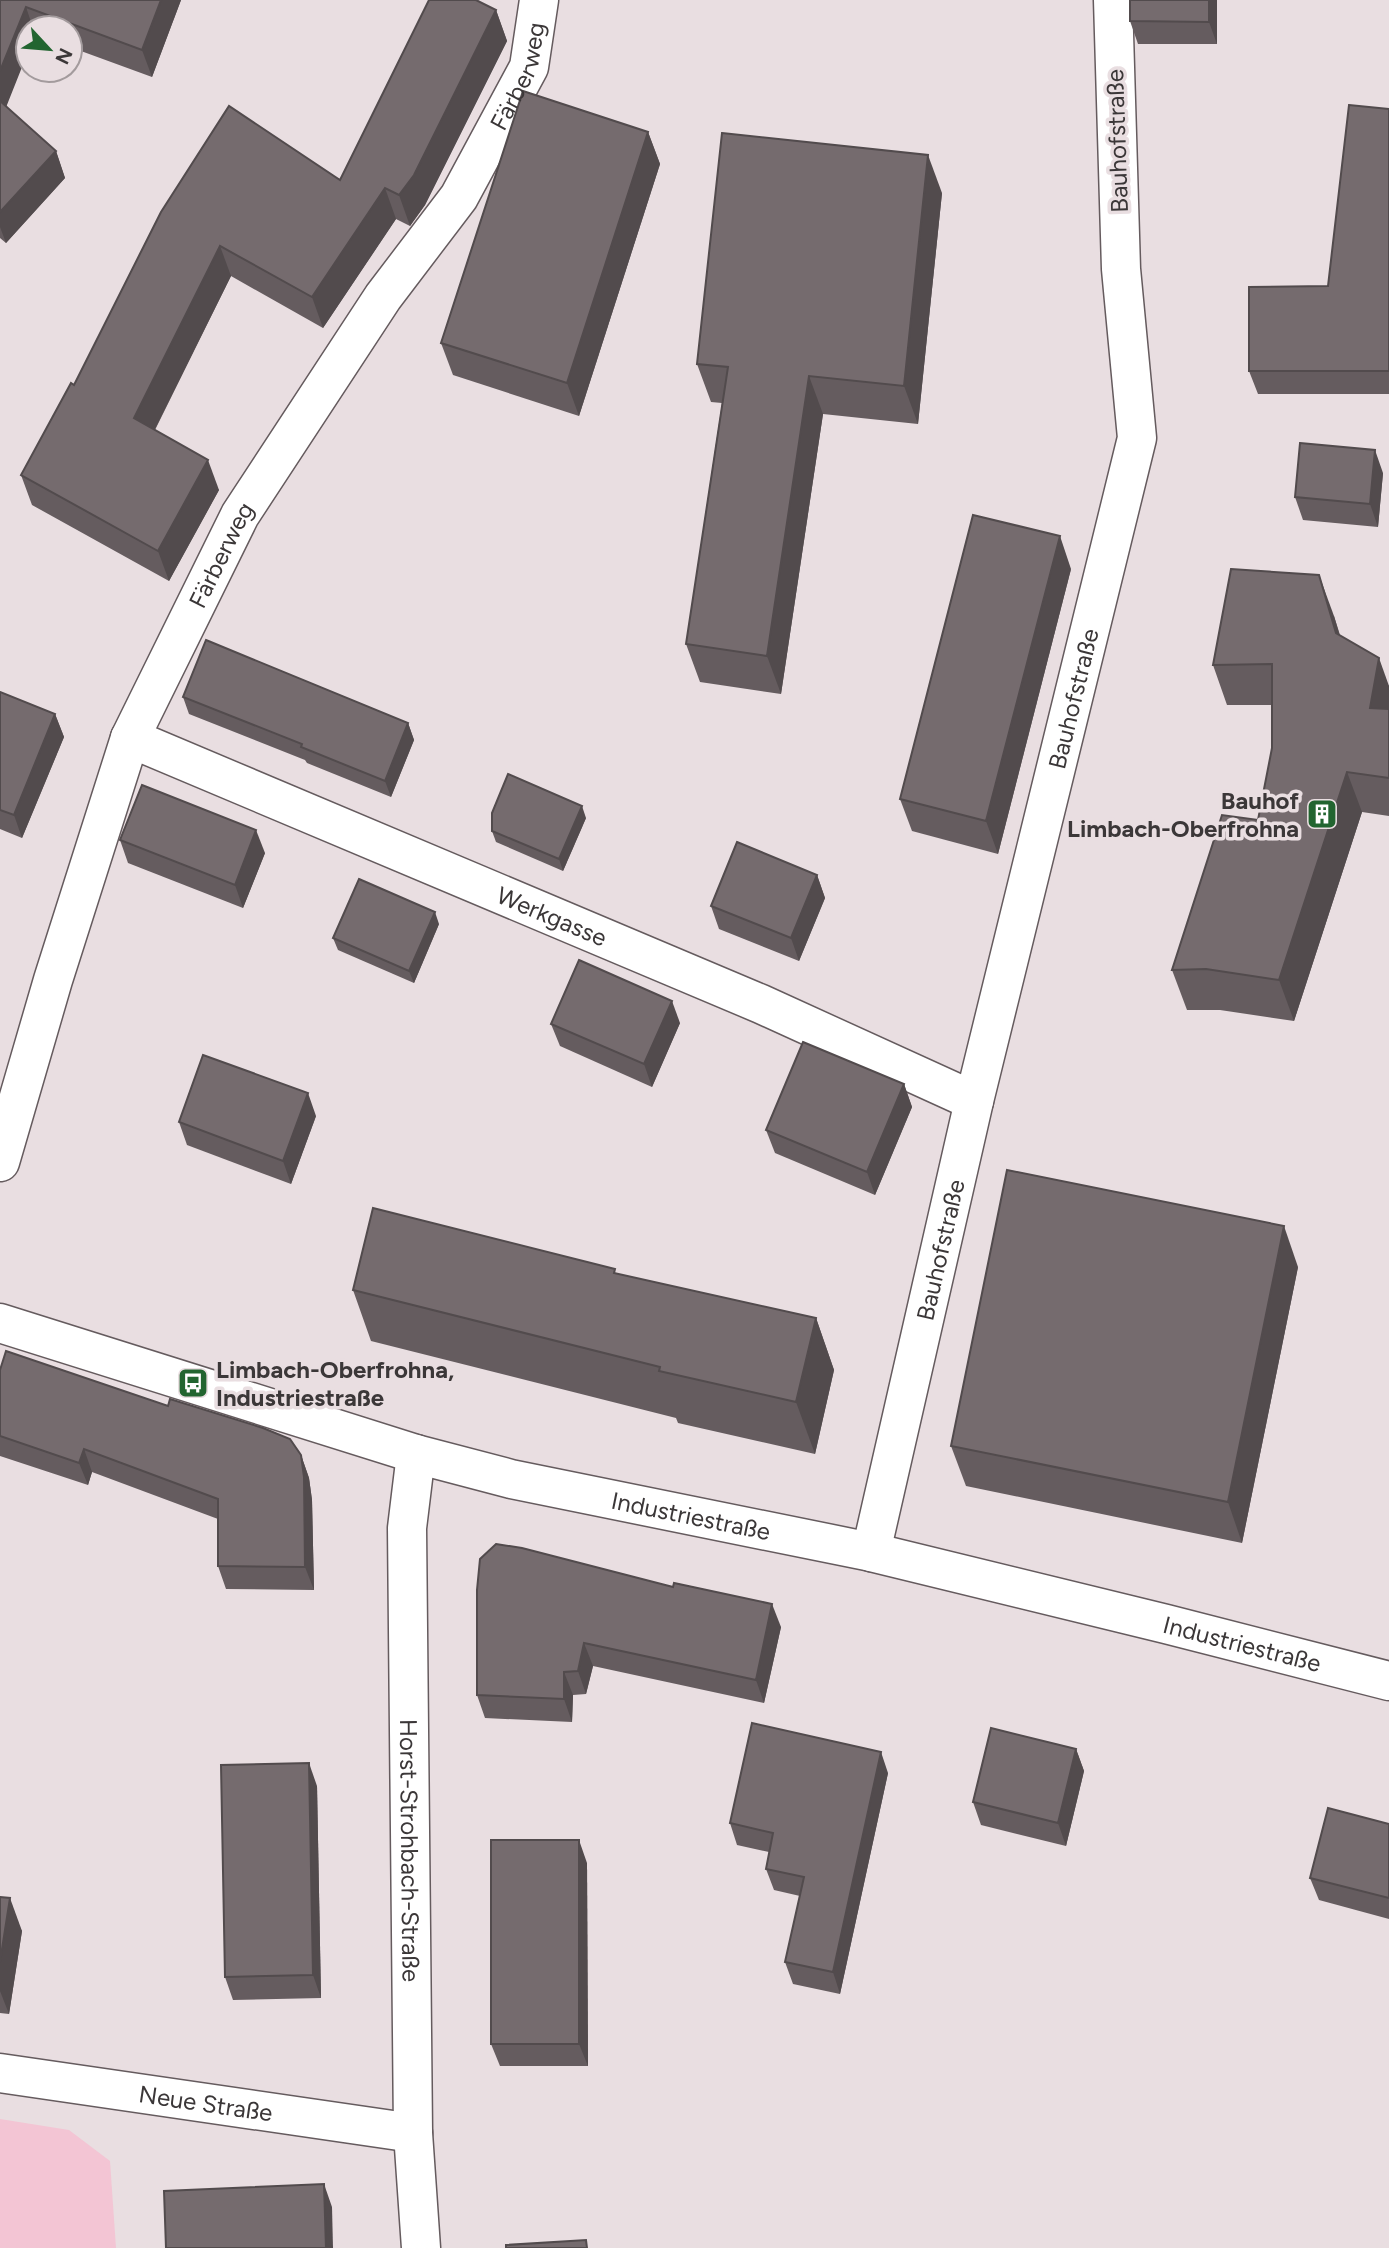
<svg xmlns="http://www.w3.org/2000/svg" width="1389" height="2248" font-family="Figtree,sans-serif">
<style>
.green{fill:#f3c5d4}
.lines{fill:none;stroke-linecap:round;stroke-linejoin:round}
.minor-casing{stroke:#655b5e;stroke-width:41}
.minor{stroke:#fff;stroke-width:38}
.wall{fill:#655c5f}
.shaded-wall{fill:#524b4d}
.building{fill:#756b6e;stroke:#524b4d;stroke-width:2}
.labels{text-anchor:middle;dominant-baseline:central;stroke-width:7;stroke-linejoin:round;paint-order:stroke}
.street-label{font-size:24px;fill:#3b3738;stroke:#e9dee1}
.poi-label{font-size:24px;font-weight:bold;fill:#3b3738;stroke:#e9dee1;text-anchor:end}
</style>
<rect width="100%" height="100%" fill="#e9dee1"/>
<path class="green" d="M 0,2119 L 69,2130 L 110,2161 L 116,2248 L 0,2248 Z"/>
<g class="lines">
<g class="minor-casing">
<g id="minor">
<path id="s1" d="M 130,738 L 761,1004 L 974,1101"/>
<path id="s2" d="M 0,1162 L 53,980 L 130,738 L 240,515 L 383,297 L 459,197 L 529,67 L 539,0"/>
<path id="s3" d="M 0,1323 L 416,1454 L 511,1479 L 871,1552 L 1166,1624 L 1389,1681"/>
<path id="s4" d="M 416,1454 L 407,1528 L 413,2133 L 421,2248"/>
<path id="s5" d="M 871,1552 L 974,1101 L 1137,438 L 1121,269 L 1113,0"/>
<path id="s6" d="M 0,2073 L 413,2133"/>
</g>
</g>
<use href="#minor" class="minor"/>
</g>
<g class="wall">
<path d="M 0,0 L 181,0 L 152,77 L 70,47 L 70,28 L 28,28 L 6,107 L 56,151 L 65,178 L 6,243 L 0,238 Z"/>
<path d="M 1217,0 L 1217,44 L 1138,44 L 1130,21 Z"/>
<path d="M 496,10 L 507,41 L 425,205 L 410,226 L 396,219 L 323,328 L 231,276 L 155,430 L 219,490 L 169,581 L 32,505 L 21,475 L 74,385 L 161,212 L 340,180 Z"/>
<path d="M 1389,109 L 1389,394 L 1258,394 L 1249,371 L 1328,286 Z"/>
<path d="M 648,132 L 660,164 L 579,416 L 453,375 L 441,343 Z"/>
<path d="M 942,193 L 918,424 L 823,414 L 781,694 L 700,682 L 686,644 L 722,403 L 711,402 L 697,364 Z"/>
<path d="M 1383,473 L 1378,527 L 1303,520 L 1295,497 Z"/>
<path d="M 1071,569 L 998,854 L 912,831 L 900,799 Z"/>
<path d="M 1334,616 L 1340,635 L 1389,686 L 1389,816 L 1362,812 L 1294,1021 L 1220,1010 L 1187,1010 L 1172,970 L 1258,820 L 1272,748 L 1272,705 L 1227,705 L 1213,665 Z"/>
<path d="M 0,692 L 55,714 L 64,737 L 22,838 L 0,829 Z"/>
<path d="M 183,697 L 408,723 L 414,740 L 391,797 L 307,763 L 305,760 L 189,714 Z"/>
<path d="M 586,818 L 563,871 L 496,842 L 492,831 Z"/>
<path d="M 120,840 L 265,853 L 243,908 L 128,863 Z"/>
<path d="M 817,875 L 825,898 L 799,961 L 719,929 L 711,906 Z"/>
<path d="M 439,924 L 414,983 L 338,950 L 333,938 Z"/>
<path d="M 680,1023 L 652,1087 L 560,1046 L 551,1024 Z"/>
<path d="M 904,1084 L 912,1107 L 875,1195 L 775,1153 L 766,1130 Z"/>
<path d="M 316,1116 L 291,1184 L 187,1145 L 179,1122 Z"/>
<path d="M 1298,1267 L 1242,1543 L 966,1486 L 951,1446 Z"/>
<path d="M 617,1274 L 816,1318 L 834,1370 L 815,1454 L 678,1423 L 676,1418 L 371,1341 L 353,1290 Z"/>
<path d="M 0,1370 L 301,1455 L 309,1478 L 312,1500 L 314,1590 L 226,1589 L 218,1566 L 218,1519 L 92,1472 L 88,1485 L 0,1456 Z"/>
<path d="M 477,1590 L 781,1627 L 764,1703 L 593,1666 L 586,1694 L 573,1695 L 572,1722 L 485,1718 L 477,1695 Z"/>
<path d="M 1076,1749 L 1084,1771 L 1066,1846 L 981,1825 L 973,1802 Z"/>
<path d="M 888,1773 L 840,1994 L 793,1984 L 785,1962 L 800,1896 L 774,1890 L 766,1869 L 769,1852 L 737,1845 L 730,1823 Z"/>
<path d="M 317,1786 L 321,1998 L 233,2000 L 225,1977 Z"/>
<path d="M 1389,1824 L 1389,1919 L 1319,1900 L 1310,1878 Z"/>
<path d="M 587,1863 L 588,2066 L 500,2066 L 491,2044 Z"/>
<path d="M 0,1897 L 22,1931 L 9,2014 L 0,2013 Z"/>
</g>
<g class="shaded-wall">
<path d="M 161,0 L 181,0 L 152,77 L 142,50 Z"/>
<path d="M 1209,0 L 1217,0 L 1217,44 L 1209,22 Z"/>
<path d="M 26,7 L 33,28 L 28,28 L 28,52 L 1,120 L 0,117 L 0,71 Z"/>
<path d="M 496,10 L 507,41 L 425,205 L 410,226 L 399,195 Z"/>
<path d="M 648,132 L 660,164 L 579,416 L 567,383 Z"/>
<path d="M 56,151 L 65,178 L 6,243 L 0,227 L 0,212 Z"/>
<path d="M 928,155 L 942,193 L 918,424 L 904,386 Z"/>
<path d="M 385,188 L 396,219 L 323,328 L 312,297 Z"/>
<path d="M 220,246 L 231,276 L 145,449 L 134,418 Z"/>
<path d="M 809,376 L 823,414 L 781,694 L 767,656 Z"/>
<path d="M 1375,450 L 1383,473 L 1378,527 L 1370,504 Z"/>
<path d="M 208,460 L 219,490 L 169,581 L 158,551 Z"/>
<path d="M 1060,536 L 1071,569 L 998,854 L 986,821 Z"/>
<path d="M 1319,575 L 1334,616 L 1351,674 L 1336,633 Z"/>
<path d="M 1379,658 L 1389,686 L 1389,725 L 1370,708 Z"/>
<path d="M 55,714 L 64,737 L 22,838 L 14,815 Z"/>
<path d="M 408,723 L 414,740 L 391,797 L 385,781 Z"/>
<path d="M 1347,772 L 1362,812 L 1294,1021 L 1279,980 Z"/>
<path d="M 582,806 L 586,818 L 563,871 L 559,859 Z"/>
<path d="M 256,830 L 265,853 L 243,908 L 235,885 Z"/>
<path d="M 817,875 L 825,898 L 799,961 L 791,938 Z"/>
<path d="M 435,912 L 439,924 L 414,983 L 409,971 Z"/>
<path d="M 672,1001 L 680,1023 L 652,1087 L 644,1064 Z"/>
<path d="M 904,1084 L 912,1107 L 875,1195 L 867,1172 Z"/>
<path d="M 308,1093 L 316,1116 L 291,1184 L 283,1161 Z"/>
<path d="M 1284,1226 L 1298,1267 L 1242,1543 L 1228,1502 Z"/>
<path d="M 816,1318 L 834,1370 L 815,1454 L 796,1402 Z"/>
<path d="M 84,1449 L 92,1472 L 88,1485 L 79,1463 Z"/>
<path d="M 301,1455 L 309,1478 L 312,1500 L 314,1590 L 305,1567 Z"/>
<path d="M 772,1604 L 781,1627 L 764,1703 L 756,1680 Z"/>
<path d="M 584,1643 L 593,1666 L 586,1694 L 578,1671 Z"/>
<path d="M 564,1672 L 573,1695 L 572,1722 L 564,1699 Z"/>
<path d="M 1076,1749 L 1084,1771 L 1066,1846 L 1058,1823 Z"/>
<path d="M 881,1752 L 888,1773 L 840,1994 L 833,1972 Z"/>
<path d="M 309,1763 L 317,1786 L 321,1998 L 313,1975 Z"/>
<path d="M 579,1840 L 587,1863 L 588,2066 L 579,2044 Z"/>
<path d="M 10,1898 L 22,1931 L 9,2014 L 0,1991 L 0,1962 Z"/>
<path d="M 324,2184 L 332,2207 L 333,2248 L 326,2248 Z"/>
</g>
<g class="building">
<path d="M 0,0 L 161,0 L 142,50 L 26,7 L 0,71 Z"/>
<path d="M 429,0 L 476,0 L 496,10 L 414,175 L 399,195 L 385,188 L 312,297 L 220,246 L 134,418 L 208,460 L 158,551 L 21,475 L 71,383 L 74,385 L 161,212 L 229,106 L 340,180 Z"/>
<path d="M 1130,0 L 1209,0 L 1209,22 L 1130,21 Z"/>
<path d="M 523,91 L 648,132 L 567,383 L 441,343 Z"/>
<path d="M 0,101 L 56,151 L 0,212 Z"/>
<path d="M 1349,105 L 1389,109 L 1389,371 L 1249,371 L 1249,287 L 1328,286 Z"/>
<path d="M 722,133 L 928,155 L 904,386 L 809,376 L 767,656 L 686,644 L 728,367 L 697,364 Z"/>
<path d="M 1300,443 L 1375,450 L 1370,504 L 1295,497 Z"/>
<path d="M 973,515 L 1060,536 L 986,821 L 900,799 Z"/>
<path d="M 1231,569 L 1319,575 L 1336,633 L 1379,658 L 1370,708 L 1389,709 L 1389,778 L 1347,772 L 1279,980 L 1206,969 L 1172,970 L 1222,815 L 1258,820 L 1272,748 L 1272,664 L 1213,665 Z"/>
<path d="M 206,640 L 408,723 L 385,781 L 301,747 L 302,744 L 183,697 Z"/>
<path d="M 0,692 L 55,714 L 14,815 L 0,810 Z"/>
<path d="M 508,774 L 582,806 L 559,859 L 492,831 L 492,813 Z"/>
<path d="M 142,785 L 256,830 L 235,885 L 120,840 Z"/>
<path d="M 737,842 L 817,875 L 791,938 L 711,906 Z"/>
<path d="M 359,879 L 435,912 L 409,971 L 333,938 Z"/>
<path d="M 579,960 L 672,1001 L 644,1064 L 551,1024 Z"/>
<path d="M 803,1042 L 904,1084 L 867,1172 L 766,1130 Z"/>
<path d="M 203,1055 L 308,1093 L 283,1161 L 179,1122 Z"/>
<path d="M 1007,1170 L 1284,1226 L 1228,1502 L 951,1446 Z"/>
<path d="M 373,1208 L 615,1269 L 614,1273 L 816,1318 L 796,1402 L 659,1371 L 660,1367 L 353,1290 Z"/>
<path d="M 6,1351 L 168,1406 L 170,1399 L 263,1428 L 290,1439 L 301,1455 L 304,1477 L 305,1567 L 218,1566 L 218,1499 L 84,1449 L 79,1463 L 0,1436 L 0,1370 Z"/>
<path d="M 496,1544 L 522,1548 L 673,1587 L 674,1583 L 772,1604 L 756,1680 L 584,1643 L 578,1671 L 564,1672 L 564,1699 L 477,1695 L 477,1590 L 480,1559 Z"/>
<path d="M 752,1723 L 881,1752 L 833,1972 L 785,1962 L 804,1877 L 766,1869 L 773,1833 L 730,1823 Z"/>
<path d="M 991,1728 L 1076,1749 L 1058,1823 L 973,1802 Z"/>
<path d="M 309,1763 L 313,1975 L 225,1977 L 221,1765 Z"/>
<path d="M 1328,1808 L 1389,1824 L 1389,1898 L 1310,1878 Z"/>
<rect x="491" y="1840" width="88" height="204"/>
<path d="M 0,1897 L 10,1898 L 0,1962 Z"/>
<path d="M 324,2184 L 326,2248 L 166,2248 L 164,2191 Z"/>
<path d="M 586,2240 L 587,2248 L 506,2248 L 506,2245 Z"/>
</g>
<defs>
<g id="building-square" transform="scale(1.575)"><rect x="-9" y="-9" width="18" height="18" rx="4" fill="#226530" stroke="#e9dee1"/><path d="M-4-6H4V6H1V3H-1V6H-4ZM-2.5-4.3h1.7v1.8h-1.7ZM.8-4.3h1.7v1.8H.8ZM-2.5-1h1.7V.8h-1.7ZM.8-1h1.7V.8H.8Z" fill="#fff"/></g>
<g id="bus-square" transform="scale(1.575)"><rect x="-9" y="-9" width="18" height="18" rx="4" fill="#226530" stroke="#e9dee1"/><path d="M-5-6H5V4H4V6H2V4H-2V6H-4V4H-5ZM-3.5-4V0h7V-4ZM-3.5 1.2v1.5H-2V1.2ZM2 1.2v1.5H3.5V1.2Z" fill="#fff"/></g>
</defs>
<g fill-rule="evenodd">
<use href="#building-square" x="1322" y="814"/>
<use href="#bus-square" x="193" y="1383"/>
</g>
<g class="labels">
<g class="street-label">
<text stroke="none"><textPath href="#s2" startOffset="1214">Färberweg</textPath></text>
<text transform="translate(1117 141) rotate(-92)">Bauhofstraße</text>
<text stroke="none"><textPath href="#s2" startOffset="648">Färberweg</textPath></text>
<text stroke="none"><textPath href="#s5" startOffset="877">Bauhofstraße</textPath></text>
<text stroke="none"><textPath href="#s1" startOffset="458">Werkgasse</textPath></text>
<text stroke="none"><textPath href="#s5" startOffset="310">Bauhofstraße</textPath></text>
<text stroke="none"><textPath href="#s3" startOffset="718">Industriestraße</textPath></text>
<text stroke="none"><textPath href="#s3" startOffset="1284">Industriestraße</textPath></text>
<text stroke="none"><textPath href="#s4" startOffset="397">Horst-Strohbach-Straße</textPath></text>
<text stroke="none"><textPath href="#s6" startOffset="208">Neue Straße</textPath></text>
</g>
<g class="poi-label">
<text x="1299" y="800">Bauhof<tspan x="1299" dy="28">Limbach-Oberfrohna</tspan></text>
<text x="216" y="1369" text-anchor="start">Limbach-Oberfrohna,<tspan x="216" dy="28">Industriestraße</tspan></text>
</g>
</g>
<g transform="translate(49 49) rotate(116)"><circle r="33" fill="#e9dee1" stroke="#a39b9d" stroke-width="2"/>
<path d="M0-5L12 26L0 18L-12 26Z" fill="#226530"/>
<text y="-10" font-size="19" font-weight="bold" text-anchor="middle" fill="#3b3738">N</text>
</g>
</svg>
